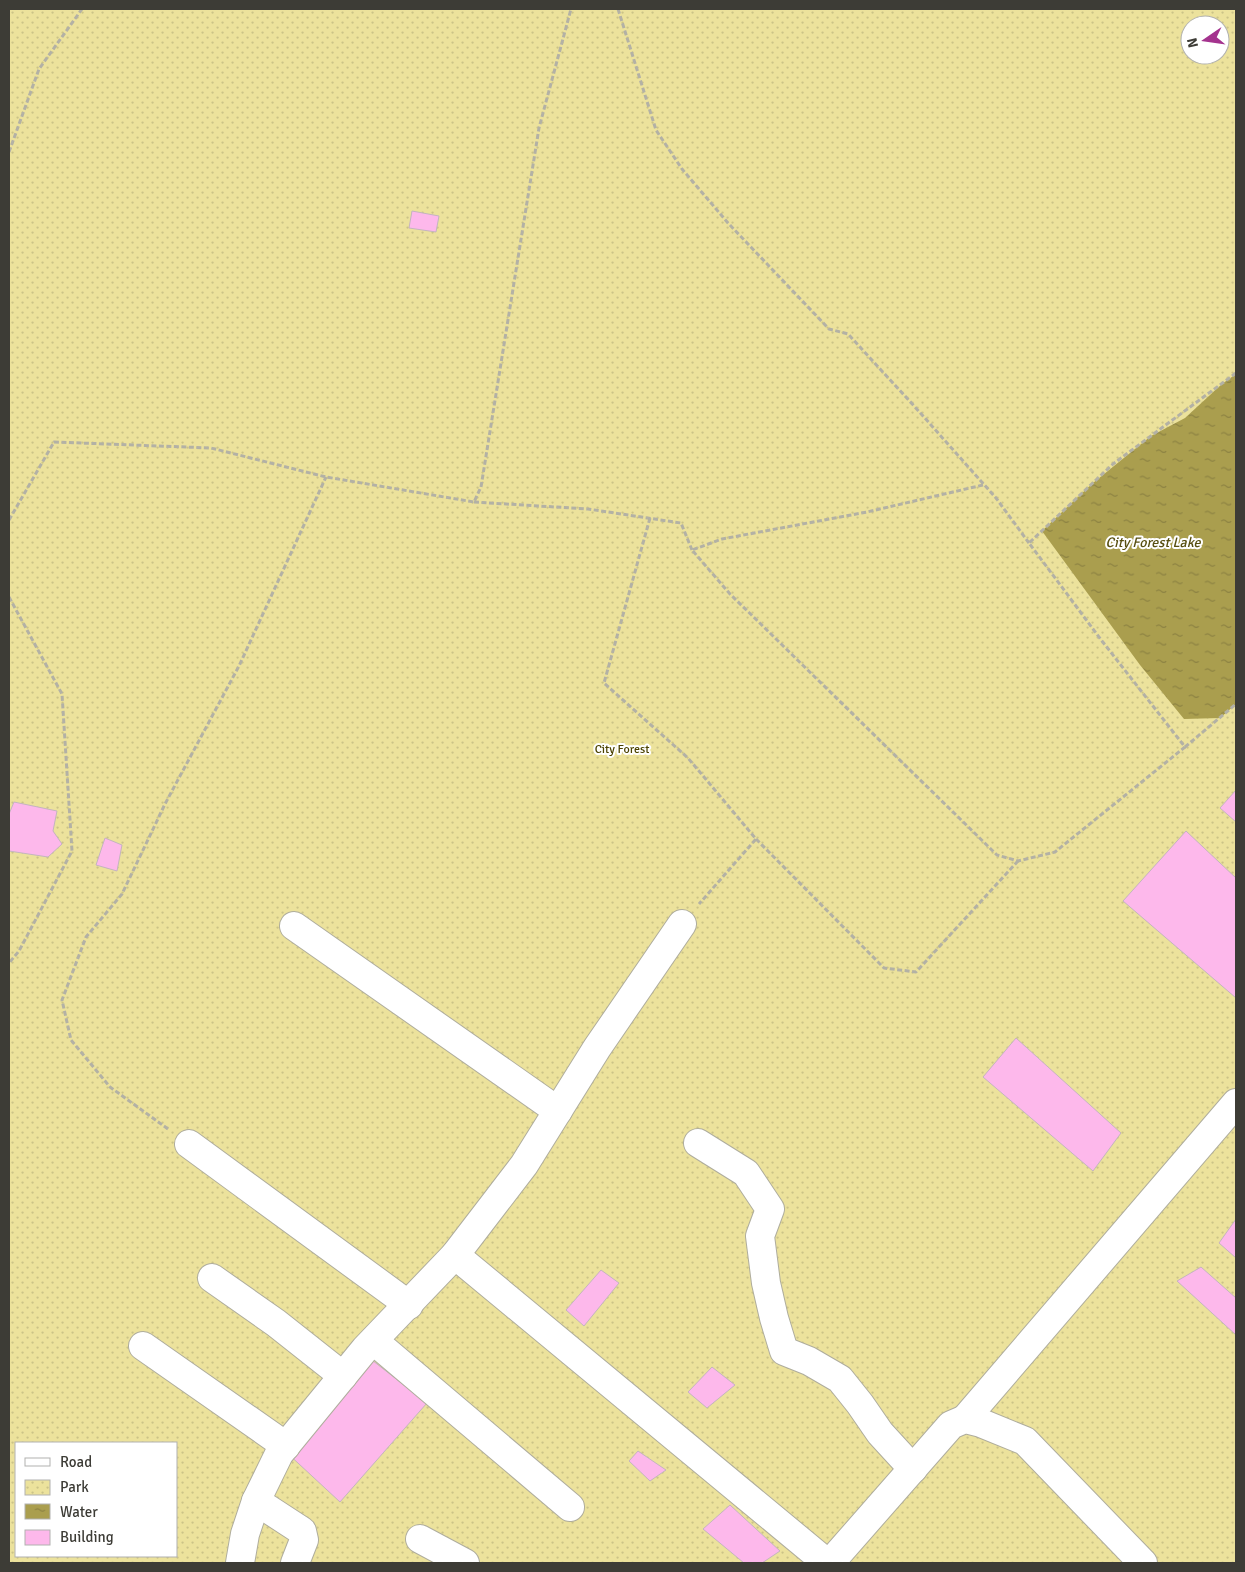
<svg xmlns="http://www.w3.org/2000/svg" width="1245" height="1572" font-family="Signika,sans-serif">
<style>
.park{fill:url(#park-dots);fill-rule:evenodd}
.water{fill:url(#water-ripples)}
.building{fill:#fdb8eb;stroke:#c4b5bf}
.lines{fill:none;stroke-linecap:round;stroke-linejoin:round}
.minor-casing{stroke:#afad9d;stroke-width:30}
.path{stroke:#b3b1a5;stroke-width:3;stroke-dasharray:5 2.5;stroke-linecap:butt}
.minor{stroke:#fff;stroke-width:28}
.labels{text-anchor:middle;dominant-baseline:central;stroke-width:4;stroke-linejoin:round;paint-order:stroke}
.park-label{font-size:12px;fill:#4b4200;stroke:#fff}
.water-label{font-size:14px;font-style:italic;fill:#584f11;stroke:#fff}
</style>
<defs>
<pattern id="park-dots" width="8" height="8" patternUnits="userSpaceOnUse" patternTransform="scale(1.25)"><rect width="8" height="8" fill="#ece29c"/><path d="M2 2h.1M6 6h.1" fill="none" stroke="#cbc387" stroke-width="1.8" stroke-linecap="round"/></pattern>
<pattern id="water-ripples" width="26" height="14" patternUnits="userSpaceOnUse" patternTransform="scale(1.25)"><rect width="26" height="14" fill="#aa9e4e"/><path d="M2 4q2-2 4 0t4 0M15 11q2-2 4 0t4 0" fill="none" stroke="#8c8242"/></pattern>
</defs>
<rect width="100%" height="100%" fill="#f9f7e6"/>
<path class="park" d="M 9,9 L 1236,9 L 1236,1563 L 9,1563 ZM 1190,25 L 1220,25 L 1220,55 L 1190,55 ZM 16,1443 L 176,1443 L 176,1556 L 16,1556 Z"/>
<path class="water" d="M 1236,374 L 1236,704 L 1220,718 L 1184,719 L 1140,665 L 1042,531 L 1093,483 L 1151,436 L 1185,418 L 1222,384 Z"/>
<g class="building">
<path d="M 412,211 L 439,216 L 436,232 L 409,228 Z"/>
<path d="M 1236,790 L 1236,822 L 1220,808 Z"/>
<path d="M 14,802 L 57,811 L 53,831 L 62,844 L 48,857 L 9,851 L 9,814 Z"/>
<path d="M 1186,831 L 1236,878 L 1236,998 L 1123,901 Z"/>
<path d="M 105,838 L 122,845 L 117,871 L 96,865 Z"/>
<path d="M 1016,1038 L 1121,1133 L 1093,1171 L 983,1077 Z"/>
<path d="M 1236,1219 L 1236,1258 L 1219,1243 Z"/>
<path d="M 1201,1267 L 1236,1298 L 1236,1335 L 1177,1281 Z"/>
<path d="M 601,1270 L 619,1283 L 584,1326 L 566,1310 Z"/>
<path d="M 368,1357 L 427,1403 L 340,1502 L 285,1451 Z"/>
<path d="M 712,1367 L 735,1385 L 707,1408 L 688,1392 Z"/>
<path d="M 638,1451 L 666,1470 L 650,1481 L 629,1461 Z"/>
<path d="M 730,1505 L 780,1551 L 762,1563 L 744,1563 L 703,1529 Z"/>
</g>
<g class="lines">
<g class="minor-casing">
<g id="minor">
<path d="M 294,926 L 558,1111"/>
<path d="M 698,1143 L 746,1173 L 770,1209 L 760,1236 L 766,1283 L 774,1318 L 784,1351 L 809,1361 L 840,1379 L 860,1404 L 880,1433 L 913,1469"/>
<path d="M 189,1144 L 409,1305"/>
<path d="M 455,1255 L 827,1563"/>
<path d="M 212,1278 L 276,1323 L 343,1376"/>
<path d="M 374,1341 L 570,1507"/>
<path d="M 143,1346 L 286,1446"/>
<path d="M 965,1419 L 1236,1103"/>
<path d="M 256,1501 L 302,1531 L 304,1540 L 295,1563"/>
<path d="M 420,1539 L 465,1563"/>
<path d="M 240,1563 L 245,1534 L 256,1501 L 279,1454 L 365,1349 L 455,1255 L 524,1165 L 597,1048 L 682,924"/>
<path d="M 830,1563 L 951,1425 L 965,1419 L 981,1423 L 1025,1441 L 1143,1563"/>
</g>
</g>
<g class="path">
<path d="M 618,9 L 656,130 L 682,169 L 728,223 L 829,329 L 848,334 L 915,407 L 996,498 L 1029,543"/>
<path d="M 9,152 L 39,69 L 82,9"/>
<path d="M 1236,373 L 1113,464 L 1029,543 L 1102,641 L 1185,747 L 1236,704"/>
<path d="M 983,485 L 867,512 L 722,539 L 692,550 L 730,594 L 997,855 L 1018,861 L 1055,852 L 1185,747"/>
<path d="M 474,502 L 588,509 L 681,523 L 692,550"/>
<path d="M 650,518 L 604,683 L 688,758 L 756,839 L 699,904"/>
<path d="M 9,520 L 54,442 L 211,448 L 326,477 L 474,502 L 481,487 L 539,128 L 571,9"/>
<path d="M 9,597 L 62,694 L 72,851 L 19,951 L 9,963"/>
<path d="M 756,839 L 884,968 L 916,972 L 1018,861"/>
<path d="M 168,1129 L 110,1087 L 71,1040 L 62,1000 L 86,937 L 122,894 L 165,804 L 239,666 L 326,477"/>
</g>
<use href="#minor" class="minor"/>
</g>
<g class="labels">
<g class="park-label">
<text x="622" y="749">City Forest</text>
</g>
<g class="water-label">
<text x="1153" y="542">City Forest Lake</text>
</g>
</g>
<rect width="1245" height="1572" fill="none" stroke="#3d3c36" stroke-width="20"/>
<rect x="15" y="1442" width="162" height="115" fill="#ffffff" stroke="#b1b1af"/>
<rect x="25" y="1458" width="25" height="8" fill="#ffffff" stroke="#b1b1af"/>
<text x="60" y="1467" font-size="15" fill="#3d3c36">Road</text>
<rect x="25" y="1480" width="25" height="15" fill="url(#park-dots)" stroke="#b1b1af"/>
<text x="60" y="1492" font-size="15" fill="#3d3c36">Park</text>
<rect x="25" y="1504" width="25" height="15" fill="url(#water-ripples)" stroke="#b1b1af"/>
<text x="60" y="1517" font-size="15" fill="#3d3c36">Water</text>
<rect x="25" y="1530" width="25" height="15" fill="#fdb8eb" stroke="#b1b1af"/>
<text x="60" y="1542" font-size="15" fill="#3d3c36">Building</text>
<g transform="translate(1205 40) rotate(257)"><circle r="24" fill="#ffffff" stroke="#b1b1af"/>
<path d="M0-4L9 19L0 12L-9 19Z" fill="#a4338e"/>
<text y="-8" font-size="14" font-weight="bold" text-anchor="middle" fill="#3d3c36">N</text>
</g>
</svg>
